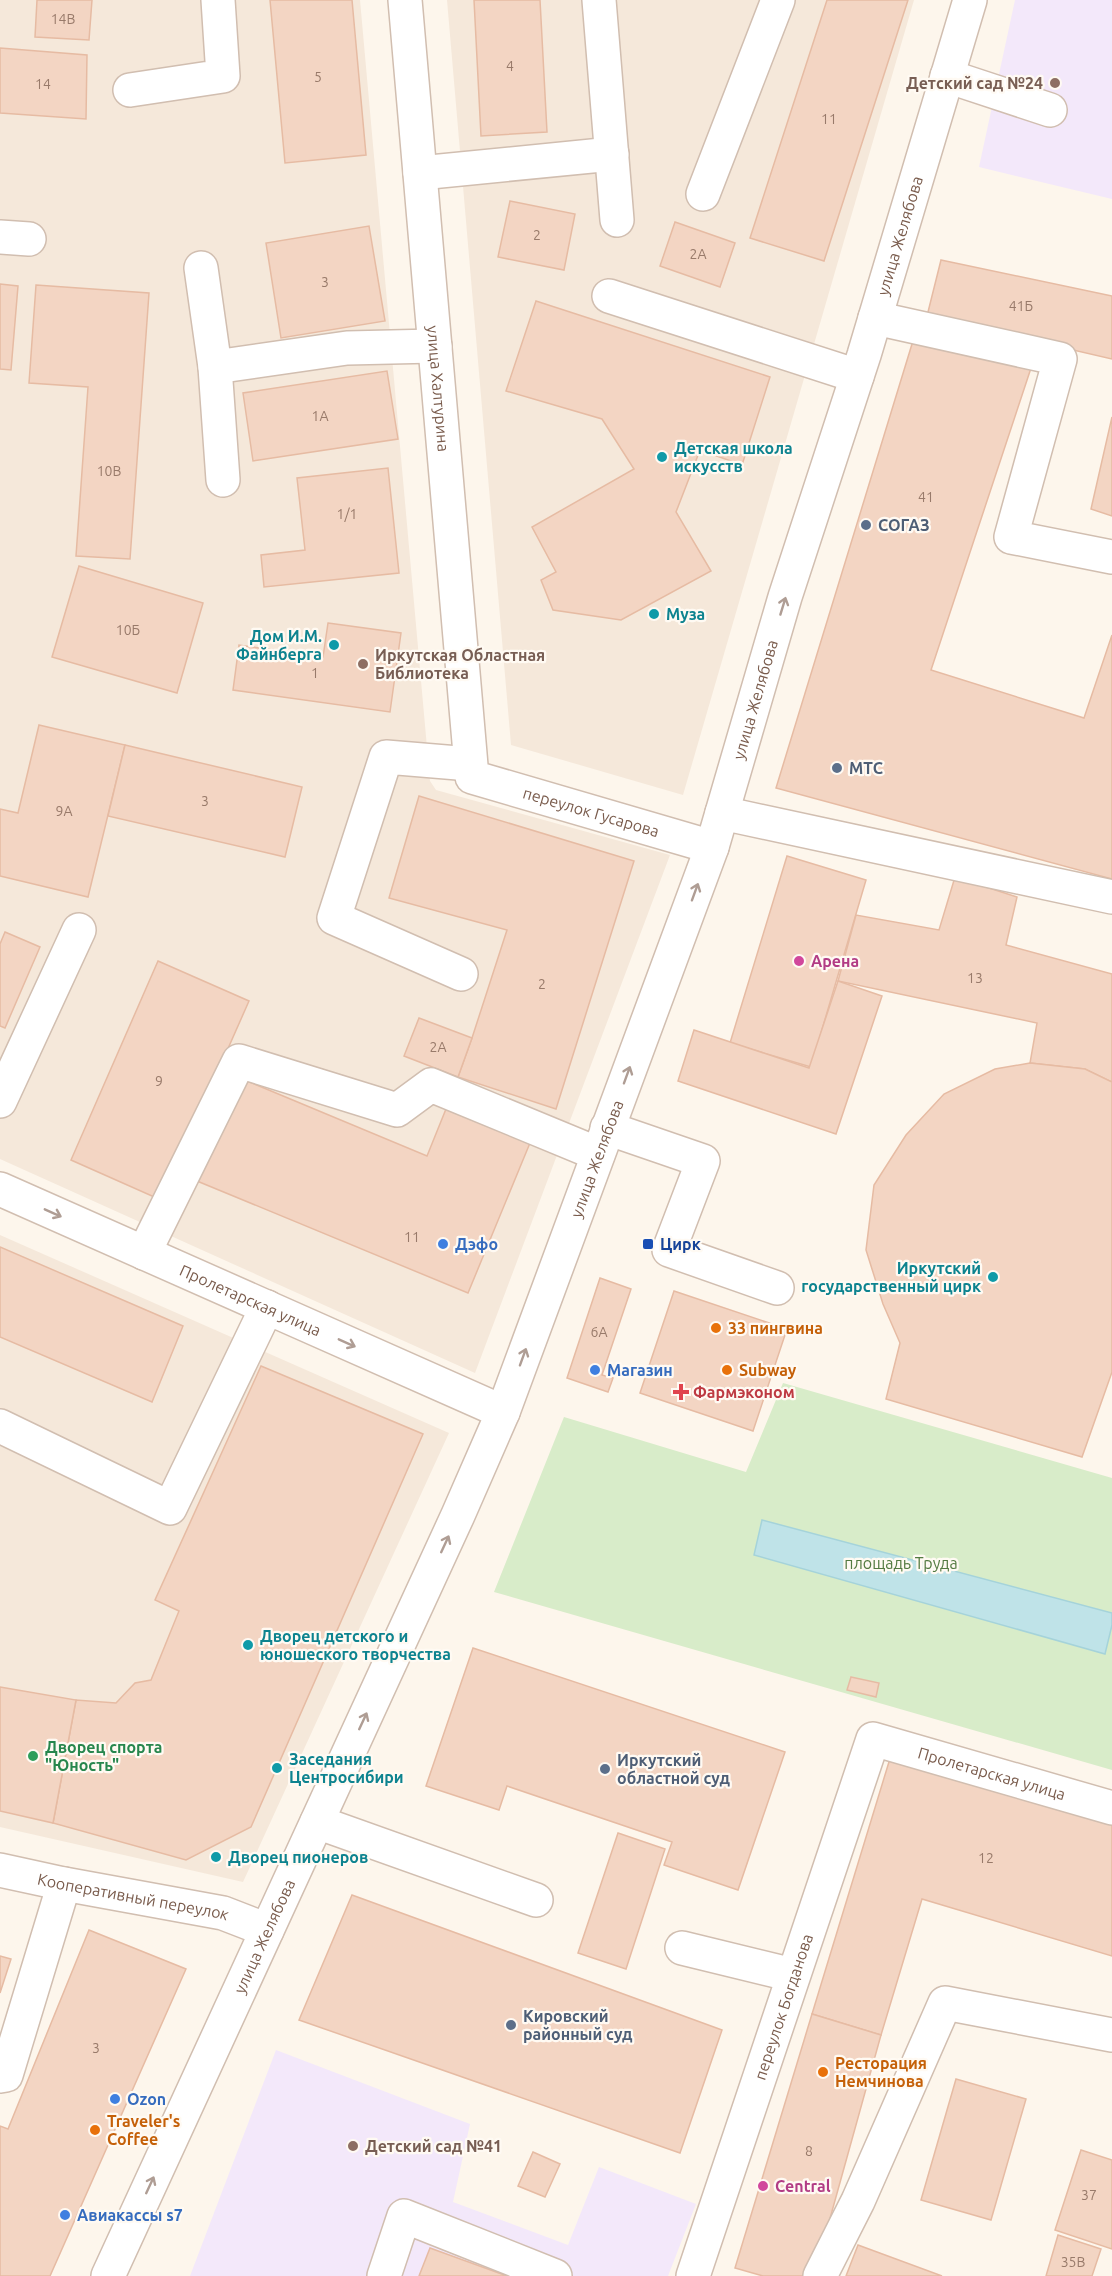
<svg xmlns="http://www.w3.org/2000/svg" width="1112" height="2276" font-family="Ubuntu,sans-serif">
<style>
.residential{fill:#f5e8da}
.education{fill:#f3e8fa}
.green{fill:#d8ecc9}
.water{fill:#bfe3e8;stroke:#a5d3da;stroke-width:1.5}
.building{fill:#f3d5c3;stroke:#e6bba3;stroke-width:1.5}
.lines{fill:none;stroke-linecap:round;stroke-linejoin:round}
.minor-casing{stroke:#d1beb0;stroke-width:36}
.minor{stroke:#fff;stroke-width:33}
.oneway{stroke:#af9d94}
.education-dot{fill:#8d6e63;stroke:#fffaf3;stroke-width:2}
.culture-dot{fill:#0f9aa8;stroke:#fffaf3;stroke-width:2}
.service-dot{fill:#5c6f8a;stroke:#fffaf3;stroke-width:2}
.hotel-dot{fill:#d1479c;stroke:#fffaf3;stroke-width:2}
.shop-dot{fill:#3f7fe0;stroke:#fffaf3;stroke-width:2}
.transit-dot{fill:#1a4fb4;stroke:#fffaf3;stroke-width:2}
.food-dot{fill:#e8710a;stroke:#fffaf3;stroke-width:2}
.health-dot{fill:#e0444e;stroke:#fffaf3;stroke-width:2}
.leisure-dot{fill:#2e9e5b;stroke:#fffaf3;stroke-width:2}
.labels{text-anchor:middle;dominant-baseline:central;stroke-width:4.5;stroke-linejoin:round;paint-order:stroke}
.number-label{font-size:14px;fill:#987a6a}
.education-label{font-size:16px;font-weight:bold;fill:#785e54;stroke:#fffaf3;text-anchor:start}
.street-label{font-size:16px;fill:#7a5c4d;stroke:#fffaf3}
.culture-label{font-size:16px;font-weight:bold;fill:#0d838f;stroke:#fffaf3;text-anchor:start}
.service-label{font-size:16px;font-weight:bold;fill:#4e5e75;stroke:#fffaf3;text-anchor:start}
.hotel-label{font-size:16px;font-weight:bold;fill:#b23c85;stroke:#fffaf3;text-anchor:start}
.shop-label{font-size:16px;font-weight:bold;fill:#366cbe;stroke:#fffaf3;text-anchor:start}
.transit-label{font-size:16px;font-weight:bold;fill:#164399;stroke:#fffaf3;text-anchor:start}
.food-label{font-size:16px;font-weight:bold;fill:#c56008;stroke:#fffaf3;text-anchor:start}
.health-label{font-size:16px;font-weight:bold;fill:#be3a42;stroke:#fffaf3;text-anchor:start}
.park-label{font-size:16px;fill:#537a41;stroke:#fffaf3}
.leisure-label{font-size:16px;font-weight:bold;fill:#27864d;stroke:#fffaf3;text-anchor:start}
</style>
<rect width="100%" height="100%" fill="#fdf6ec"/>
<g class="residential">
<path d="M 0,0 L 360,0 L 430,781 L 436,790 L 670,855 L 475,1373 L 0,1159 Z"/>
<path d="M 447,0 L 914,0 L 683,795 L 511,745 Z"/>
<path d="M 0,1235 L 449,1433 L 243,1882 L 0,1827 Z"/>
</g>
<g class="education">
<path d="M 1015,0 L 1112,0 L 1112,199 L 979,167 Z"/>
<path d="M 276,2050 L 470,2124 L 453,2202 L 568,2245 L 599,2167 L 696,2204 L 668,2276 L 190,2276 Z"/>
</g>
<path class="green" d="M 783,1383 L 1112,1478 L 1112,1770 L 494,1592 L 564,1417 L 746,1472 Z"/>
<path class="water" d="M 762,1520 L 1112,1613 L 1112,1625 L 1105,1654 L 754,1555 Z"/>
<g class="building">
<path d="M 37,0 L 92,0 L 89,40 L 35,37 Z"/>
<path d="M 270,0 L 352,0 L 366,155 L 285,163 Z"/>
<path d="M 474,0 L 540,0 L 547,132 L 481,136 Z"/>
<path d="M 827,0 L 908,0 L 824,261 L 750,238 Z"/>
<path d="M 0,48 L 87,55 L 86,119 L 0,113 Z"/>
<path d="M 510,201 L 575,214 L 564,270 L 498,257 Z"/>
<path d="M 675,222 L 735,243 L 720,287 L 660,266 Z"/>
<path d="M 369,226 L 385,321 L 281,338 L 266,243 Z"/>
<path d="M 941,260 L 1112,296 L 1112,359 L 927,316 Z"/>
<path d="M 0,284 L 18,286 L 11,370 L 0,369 Z"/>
<path d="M 36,285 L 149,293 L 130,559 L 76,556 L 88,387 L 29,383 Z"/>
<path d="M 536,301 L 770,377 L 742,465 L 700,450 L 676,512 L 711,571 L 621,620 L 553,610 L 541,580 L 556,572 L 532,527 L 634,469 L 602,419 L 506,391 Z"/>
<path d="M 916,331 L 1034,359 L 931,670 L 1084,718 L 1112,635 L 1112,879 L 776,788 Z"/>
<path d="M 387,371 L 398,439 L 253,461 L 243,393 Z"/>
<path d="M 1112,417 L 1112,516 L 1091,509 Z"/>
<path d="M 388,468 L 399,573 L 264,587 L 261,555 L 305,550 L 297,478 Z"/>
<path d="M 79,566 L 203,603 L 177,693 L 52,657 Z"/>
<path d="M 328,623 L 401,633 L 390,712 L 233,690 L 239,645 L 323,657 Z"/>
<path d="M 39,725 L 125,745 L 88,897 L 0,876 L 0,809 L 18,813 Z"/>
<path d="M 125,745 L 302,787 L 285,857 L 108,816 Z"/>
<path d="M 419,796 L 634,861 L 556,1109 L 458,1077 L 472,1038 L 507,930 L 389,898 Z"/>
<path d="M 787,856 L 866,880 L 811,1067 L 730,1043 Z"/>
<path d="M 955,877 L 1017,897 L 1006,945 L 1112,974 L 1112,1082 L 1085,1069 L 1030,1063 L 1037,1023 L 838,981 L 856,915 L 939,930 Z"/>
<path d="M 5,932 L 40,947 L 5,1028 L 0,1026 L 0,944 Z"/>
<path d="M 158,961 L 249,1001 L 161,1200 L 71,1160 Z"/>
<path d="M 838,981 L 882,996 L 836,1134 L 678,1081 L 694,1030 L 809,1068 Z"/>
<path d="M 419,1018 L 472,1038 L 458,1077 L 404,1056 Z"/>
<path d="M 1030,1063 L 1085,1069 L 1112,1082 L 1112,1372 L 1082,1457 L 886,1399 L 900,1343 L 883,1304 L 866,1250 L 874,1185 L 906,1135 L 944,1094 L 995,1069 Z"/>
<path d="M 240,1078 L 427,1156 L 446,1109 L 530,1143 L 468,1293 L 197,1181 Z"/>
<path d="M 0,1247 L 183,1326 L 152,1402 L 0,1337 Z"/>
<path d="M 600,1278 L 631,1289 L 602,1375 L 613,1378 L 608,1392 L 567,1378 Z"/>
<path d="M 674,1291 L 787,1329 L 753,1431 L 640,1393 Z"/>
<path d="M 261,1366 L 423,1434 L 251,1827 L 186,1860 L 53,1823 L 76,1700 L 116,1703 L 135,1683 L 151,1680 L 179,1611 L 155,1600 Z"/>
<path d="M 473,1648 L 785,1752 L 738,1890 L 664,1865 L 672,1842 L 507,1786 L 499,1810 L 426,1786 Z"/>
<path d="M 851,1677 L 879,1683 L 876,1697 L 847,1690 Z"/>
<path d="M 0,1687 L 76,1700 L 53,1823 L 0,1811 Z"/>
<path d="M 892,1752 L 1112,1818 L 1112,1956 L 922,1899 L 881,2035 L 812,2014 Z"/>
<path d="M 618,1833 L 665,1849 L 626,1969 L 578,1953 Z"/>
<path d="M 352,1895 L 722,2030 L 680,2153 L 299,2020 Z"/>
<path d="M 89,1930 L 186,1969 L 50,2276 L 0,2276 L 0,2126 L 8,2129 Z"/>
<path d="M 0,1956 L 11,1959 L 0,1993 Z"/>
<path d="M 812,2014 L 881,2035 L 814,2276 L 763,2276 L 735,2268 Z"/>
<path d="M 956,2079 L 1026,2099 L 991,2220 L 921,2200 Z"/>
<path d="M 1081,2150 L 1112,2160 L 1112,2249 L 1055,2230 Z"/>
<path d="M 533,2152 L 560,2164 L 545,2197 L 518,2186 Z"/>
<path d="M 1058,2235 L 1101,2249 L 1092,2276 L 1046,2276 Z"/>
<path d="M 858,2245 L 942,2276 L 846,2276 Z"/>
<path d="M 430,2248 L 507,2276 L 419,2276 Z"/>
</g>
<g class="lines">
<g class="minor-casing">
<g id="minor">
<path id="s1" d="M 405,0 L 472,777 L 712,847"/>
<path d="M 599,0 L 617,220"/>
<path d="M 947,76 L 1050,110"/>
<path d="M 130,90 L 223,76 L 218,0"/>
<path d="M 420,173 L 612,154"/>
<path d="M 703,194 L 778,0"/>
<path d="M 0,237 L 29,239"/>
<path d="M 201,268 L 215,367 L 347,348 L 435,346"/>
<path d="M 609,296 L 857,376"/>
<path d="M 875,318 L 1060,359 L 1011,537 L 1112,557"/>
<path d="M 215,367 L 223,480"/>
<path d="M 722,813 L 1112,897"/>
<path d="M 461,974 L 334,918 L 386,757 L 470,764"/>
<path d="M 0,1101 L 79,930"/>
<path d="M 607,1128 L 703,1161 L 669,1250 L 777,1288"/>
<path id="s2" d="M 0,1189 L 503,1412"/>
<path d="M 144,1253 L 239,1061 L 397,1110 L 431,1085 L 598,1154"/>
<path d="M 0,1426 L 170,1508 L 267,1307"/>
<path d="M 317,1822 L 536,1900"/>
<path id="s3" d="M 0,1870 L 64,1884 L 223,1913 L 267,1930"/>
<path d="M 682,1948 L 793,1975"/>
<path d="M 0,2076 L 6,2075 L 64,1884"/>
<path id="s4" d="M 108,2276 L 458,1515 L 503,1412 L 712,847 L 785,597 L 864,355 L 970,0"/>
<path d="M 384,2276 L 404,2216 L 555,2276"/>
<path id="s5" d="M 693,2276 L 873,1739 L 1112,1808"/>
<path d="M 820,2276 L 858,2201 L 945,2003 L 1112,2035"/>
</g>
</g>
<use href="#minor" class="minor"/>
</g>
<defs><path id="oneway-shaft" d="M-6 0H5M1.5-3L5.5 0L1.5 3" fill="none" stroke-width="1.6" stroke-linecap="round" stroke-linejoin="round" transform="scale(1.5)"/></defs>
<g class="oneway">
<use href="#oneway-shaft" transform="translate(783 606) rotate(-73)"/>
<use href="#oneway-shaft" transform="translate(695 892) rotate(-70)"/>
<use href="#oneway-shaft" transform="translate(627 1075) rotate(-70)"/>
<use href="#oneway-shaft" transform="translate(53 1213) rotate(24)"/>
<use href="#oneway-shaft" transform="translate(347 1343) rotate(24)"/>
<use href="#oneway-shaft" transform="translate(523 1357) rotate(-70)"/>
<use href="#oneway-shaft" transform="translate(445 1544) rotate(-65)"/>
<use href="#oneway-shaft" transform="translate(363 1721) rotate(-65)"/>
<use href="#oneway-shaft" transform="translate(150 2185) rotate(-65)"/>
</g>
<g class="education-dot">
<circle cx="1055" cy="83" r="6"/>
<circle cx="363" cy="664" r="6"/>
<circle cx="353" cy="2146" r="6"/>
</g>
<g class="culture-dot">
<circle cx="662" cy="457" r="6"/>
<circle cx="654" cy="614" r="6"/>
<circle cx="334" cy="645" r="6"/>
<circle cx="993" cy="1277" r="6"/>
<circle cx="248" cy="1645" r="6"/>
<circle cx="277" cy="1768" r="6"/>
<circle cx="216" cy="1857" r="6"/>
</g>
<g class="service-dot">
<circle cx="866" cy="525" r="6"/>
<circle cx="837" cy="768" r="6"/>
<circle cx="605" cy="1769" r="6"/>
<circle cx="511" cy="2025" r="6"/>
</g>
<g class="hotel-dot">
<circle cx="799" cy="961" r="6"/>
<circle cx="763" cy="2186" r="6"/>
</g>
<g class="shop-dot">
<circle cx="443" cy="1244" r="6"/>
<circle cx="595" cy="1370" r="6"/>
<circle cx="115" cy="2099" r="6"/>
<circle cx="65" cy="2215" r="6"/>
</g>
<rect class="transit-dot" x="642" y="1238" width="12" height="12" rx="3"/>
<g class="food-dot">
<circle cx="716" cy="1328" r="6"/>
<circle cx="727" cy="1370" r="6"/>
<circle cx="823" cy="2072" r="6"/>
<circle cx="95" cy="2130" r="6"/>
</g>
<path class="health-dot" d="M678 1383h6v6h6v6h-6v6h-6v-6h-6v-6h6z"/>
<circle class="leisure-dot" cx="33" cy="1756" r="6"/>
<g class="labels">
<g class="number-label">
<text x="63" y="19">14В</text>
<text x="510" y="66">4</text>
<text x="318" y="77">5</text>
<text x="43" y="84">14</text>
<text x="829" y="119">11</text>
<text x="537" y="235">2</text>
<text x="698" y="254">2А</text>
<text x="325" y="282">3</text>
<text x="1021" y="306">41Б</text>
<text x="320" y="416">1А</text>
<text x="109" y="471">10В</text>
<text x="926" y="497">41</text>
<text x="347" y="514">1/1</text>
<text x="128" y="630">10Б</text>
<text x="315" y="673">1</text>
<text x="205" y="801">3</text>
<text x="64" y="811">9А</text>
<text x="975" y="978">13</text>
<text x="542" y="984">2</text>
<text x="438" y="1047">2А</text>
<text x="159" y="1081">9</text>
<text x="412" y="1237">11</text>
<text x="599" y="1332">6А</text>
<text x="986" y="1858">12</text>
<text x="96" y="2048">3</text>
<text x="809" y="2151">8</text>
<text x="1089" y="2195">37</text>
<text x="1073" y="2262">35В</text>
</g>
<g class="education-label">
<text x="1043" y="83" text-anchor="end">Детский сад №24</text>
<text x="375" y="655">Иркутская Областная<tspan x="375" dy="18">Библиотека</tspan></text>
<text x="365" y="2146">Детский сад №41</text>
</g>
<g class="street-label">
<text stroke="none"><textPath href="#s4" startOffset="2192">улица Желябова</textPath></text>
<text stroke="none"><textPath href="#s1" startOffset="390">улица Халтурина</textPath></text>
<text stroke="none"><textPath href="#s4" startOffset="1706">улица Желябова</textPath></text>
<text stroke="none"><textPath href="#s1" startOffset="904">переулок Гусарова</textPath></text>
<text stroke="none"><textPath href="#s4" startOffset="1220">улица Желябова</textPath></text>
<text stroke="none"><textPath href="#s2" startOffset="274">Пролетарская улица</textPath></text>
<text stroke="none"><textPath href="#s5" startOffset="690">Пролетарская улица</textPath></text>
<text stroke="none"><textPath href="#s3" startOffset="136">Кооперативный переулок</textPath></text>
<text stroke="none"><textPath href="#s4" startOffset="374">улица Желябова</textPath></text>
<text stroke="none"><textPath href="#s5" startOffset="284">переулок Богданова</textPath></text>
</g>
<g class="culture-label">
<text x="674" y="448">Детская школа<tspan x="674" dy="18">искусств</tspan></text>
<text x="666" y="614">Муза</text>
<text x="322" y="636" text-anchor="end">Дом И.М.<tspan x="322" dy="18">Файнберга</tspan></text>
<text x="981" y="1268" text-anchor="end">Иркутский<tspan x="981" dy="18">государственный цирк</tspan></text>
<text x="260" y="1636">Дворец детского и<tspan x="260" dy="18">юношеского творчества</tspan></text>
<text x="289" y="1759">Заседания<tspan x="289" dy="18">Центросибири</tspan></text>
<text x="228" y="1857">Дворец пионеров</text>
</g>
<g class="service-label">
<text x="878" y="525">СОГАЗ</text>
<text x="849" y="768">МТС</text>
<text x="617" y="1760">Иркутский<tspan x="617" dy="18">областной суд</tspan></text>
<text x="523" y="2016">Кировский<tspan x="523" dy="18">районный суд</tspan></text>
</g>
<g class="hotel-label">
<text x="811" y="961">Арена</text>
<text x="775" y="2186">Central</text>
</g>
<g class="shop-label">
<text x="455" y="1244">Дэфо</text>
<text x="607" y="1370">Магазин</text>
<text x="127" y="2099">Ozon</text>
<text x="77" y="2215">Авиакассы s7</text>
</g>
<g class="transit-label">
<text x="660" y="1244">Цирк</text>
</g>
<g class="food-label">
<text x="728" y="1328">33 пингвина</text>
<text x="739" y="1370">Subway</text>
<text x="835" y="2063">Ресторация<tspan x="835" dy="18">Немчинова</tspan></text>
<text x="107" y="2121">Traveler's<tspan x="107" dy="18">Coffee</tspan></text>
</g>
<g class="health-label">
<text x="693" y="1392">Фармэконом</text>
</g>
<g class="park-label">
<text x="901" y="1563">площадь Труда</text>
</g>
<g class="leisure-label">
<text x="45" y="1747">Дворец спорта<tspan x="45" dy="18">"Юность"</tspan></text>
</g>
</g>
</svg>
